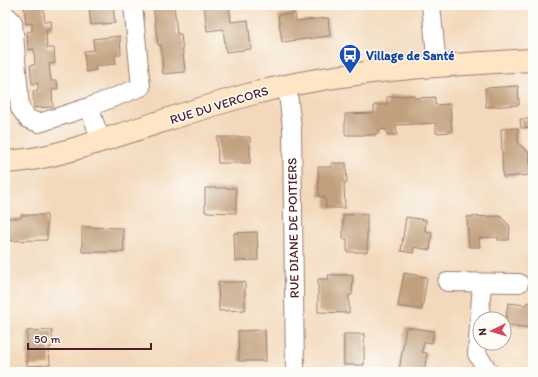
<svg xmlns="http://www.w3.org/2000/svg" width="538" height="377" font-family="Itim,sans-serif">
<style>
.building{fill:#c1a07d}
.lines{fill:none;stroke-linecap:round;stroke-linejoin:round}
.street-casing{stroke:#9e7c73;stroke-width:20}
.secondary-casing{stroke:#9e7c73;stroke-width:24}
.street{stroke:#fff;stroke-width:18}
.secondary{stroke:#fde5c5;stroke-width:22}
.labels{text-anchor:middle;dominant-baseline:central;stroke-width:3;stroke-linejoin:round;paint-order:stroke}
.transit-label{font-size:13px;font-weight:bold;fill:#164399;stroke:#fdfcf7;text-anchor:start}
.street-label{font-size:13px;fill:#4a1f2b;stroke:#fdfcf7}
</style>
<rect width="100%" height="100%" fill="#fdfcf7"/>
<filter id="ink" filterUnits="userSpaceOnUse"><feTurbulence type="fractalNoise" baseFrequency=".025" numOctaves="2"/><feDisplacementMap in="SourceGraphic" scale="8" xChannelSelector="R" yChannelSelector="G"/><feConvolveMatrix kernelMatrix="1 2 1 2 8 2 1 2 1" color-interpolation-filters="sRGB"/></filter>
<filter id="wash" filterUnits="userSpaceOnUse"><feTurbulence type="fractalNoise" baseFrequency=".012" numOctaves="4" result="noise"/><feDisplacementMap in="SourceGraphic" scale="16" xChannelSelector="R" yChannelSelector="G"/><feGaussianBlur stdDeviation="0.9" result="paint"/><feColorMatrix in="noise" values="0 0 0 0 0 0 0 0 0 0 0 0 0 0 0 0 0 1.4 0 .05"/><feComposite in="paint" operator="in"/></filter>
<g filter="url(#wash)">
<rect width="100%" height="100%" fill="#f3d9bb"/>
<g id="blocks">
<g class="building">
<path d="M 26,5 L 43,5 L 45,22 L 51,21 L 52,29 L 46,30 L 47,48 L 54,48 L 55,63 L 49,64 L 51,81 L 57,81 L 58,89 L 52,90 L 53,107 L 34,108 L 33,91 L 38,91 L 38,83 L 32,84 L 30,65 L 35,65 L 34,49 L 28,50 L 27,32 L 32,31 L 32,23 L 26,24 L 24,6 Z"/>
<path d="M 89,5 L 113,5 L 115,23 L 91,25 Z"/>
<path d="M 153,5 L 174,5 L 177,34 L 181,34 L 185,72 L 163,74 L 161,45 L 158,45 Z"/>
<path d="M 204,5 L 229,5 L 231,22 L 248,20 L 251,49 L 226,52 L 223,29 L 207,31 Z"/>
<path d="M 295,13 L 296,21 L 328,18 L 330,36 L 282,42 L 278,15 Z"/>
<path d="M 120,36 L 121,55 L 115,55 L 116,64 L 95,66 L 96,70 L 86,72 L 84,51 L 94,50 L 93,39 Z"/>
<path d="M 518,86 L 519,105 L 486,107 L 485,88 Z"/>
<path d="M 414,95 L 414,98 L 435,97 L 435,105 L 450,104 L 452,132 L 436,133 L 436,123 L 396,125 L 397,135 L 387,135 L 387,130 L 379,129 L 379,133 L 376,133 L 375,135 L 345,135 L 345,114 L 374,113 L 374,105 L 387,105 L 387,97 Z"/>
<path d="M 5,99 L 10,99 L 11,107 L 5,108 Z"/>
<path d="M 520,119 L 533,119 L 533,127 L 521,128 Z"/>
<path d="M 518,128 L 518,143 L 529,153 L 531,175 L 503,177 L 501,129 Z"/>
<path d="M 217,137 L 250,137 L 250,163 L 218,163 Z"/>
<path d="M 331,163 L 346,163 L 347,183 L 344,183 L 345,208 L 326,208 L 325,197 L 319,197 L 318,167 L 332,167 Z"/>
<path d="M 205,188 L 236,188 L 236,213 L 205,212 Z"/>
<path d="M 367,214 L 367,252 L 347,252 L 347,239 L 343,239 L 343,215 Z"/>
<path d="M 21,215 L 47,215 L 47,240 L 5,241 L 5,218 L 21,218 Z"/>
<path d="M 500,216 L 510,226 L 509,240 L 498,240 L 498,237 L 479,238 L 480,247 L 469,247 L 467,217 Z"/>
<path d="M 406,217 L 426,220 L 425,231 L 432,232 L 430,250 L 414,247 L 413,253 L 401,251 Z"/>
<path d="M 82,227 L 123,228 L 124,252 L 82,252 Z"/>
<path d="M 257,232 L 258,260 L 235,261 L 234,233 Z"/>
<path d="M 404,273 L 427,277 L 422,310 L 398,306 Z"/>
<path d="M 328,275 L 353,275 L 352,295 L 349,295 L 349,313 L 318,312 L 318,279 L 329,279 Z"/>
<path d="M 218,282 L 245,282 L 245,310 L 219,311 Z"/>
<path d="M 527,302 L 533,303 L 533,328 L 505,325 L 508,303 L 526,305 Z"/>
<path d="M 406,327 L 434,331 L 432,343 L 424,342 L 422,352 L 427,353 L 424,372 L 399,371 Z"/>
<path d="M 52,330 L 52,347 L 49,347 L 50,365 L 27,366 L 27,331 Z"/>
<path d="M 260,330 L 265,330 L 266,361 L 239,361 L 238,331 Z"/>
<rect x="344" y="334" width="20" height="31"/>
</g>
</g>
</g>
<g filter="url(#ink)">
<use href="#blocks" fill-opacity="0" stroke="#9e7c73" stroke-width="1"/>
<g class="lines">
<g class="street-casing">
<g id="street">
<path d="M 431,5 L 437,66"/>
<path d="M 5,14 L 13,22 L 20,108 L 28,119 L 39,123 L 89,107 L 141,87 L 133,5"/>
<path d="M 287,85 L 292,128 L 295,372"/>
<path d="M 89,107 L 101,141"/>
<path d="M 447,282 L 519,283"/>
<path d="M 482,283 L 477,354 L 489,372"/>
</g>
</g>
<g class="secondary-casing">
<path id="secondary" d="M 5,162 C 44,160 82,147 119,135 C 164,121 209,105 255,93 C 345,70 440,65 533,60"/>
</g>
<use href="#street" class="street"/>
<use href="#secondary" class="secondary"/>
</g>
</g>
<defs>
<g id="bus-pin" transform="scale(1.15)"><path d="M0 17L-7.5 6A9.5 9.5 0 1 1 7.5 6Z" fill="#1a4fb4" stroke="#fdfcf7"/><path d="M-5-6H5V4H4V6H2V4H-2V6H-4V4H-5ZM-3.5-4V0h7V-4ZM-3.5 1.2v1.5H-2V1.2ZM2 1.2v1.5H3.5V1.2Z" fill="#fff"/></g>
</defs>
<g fill-rule="evenodd">
<use href="#bus-pin" x="350" y="55"/>
</g>
<g class="labels">
<g class="transit-label">
<text x="366" y="55">Village de Santé</text>
</g>
<g class="street-label">
<text transform="translate(219 105) rotate(-17)">RUE DU VERCORS</text>
<text transform="translate(293 228) rotate(-91)">RUE DIANE DE POITIERS</text>
</g>
</g>
<rect width="538" height="377" fill="none" stroke="#fdfcf7" stroke-width="20"/>
<g transform="translate(492 331) rotate(265)"><circle r="19" fill="#fdfcf7" stroke="#b5a4a5"/>
<path d="M0-3L7 15L0 10L-7 15Z" fill="#d1495b"/>
<text y="-6" font-size="11" font-weight="bold" text-anchor="middle" fill="#4a1f2b">N</text>
</g>
<path d="M28 343v6h123v-6" fill="none" stroke="#4a1f2b" stroke-width="2"/>
<text x="34" y="343" font-size="12" fill="#4a1f2b" stroke="#fdfcf7" stroke-width="3" paint-order="stroke">50 m</text>
</svg>
